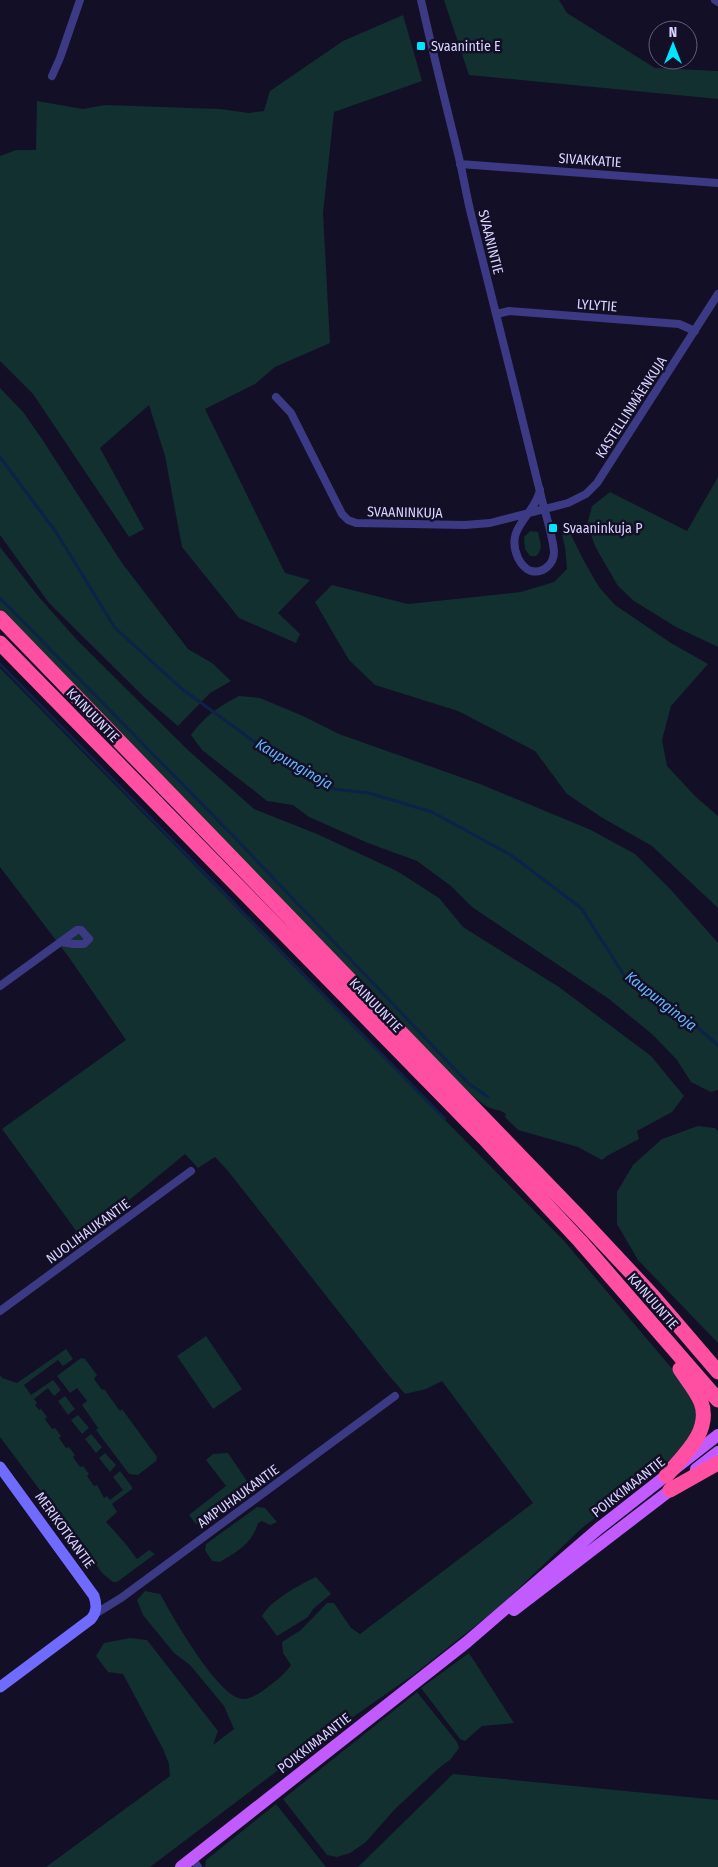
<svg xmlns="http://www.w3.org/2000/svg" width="718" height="1867" font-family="'Fira Sans Condensed',sans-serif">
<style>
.green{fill:#12302f}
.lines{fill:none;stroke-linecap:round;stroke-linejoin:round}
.stream{stroke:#0c2248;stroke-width:3}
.street{stroke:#3d3a85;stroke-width:8}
.secondary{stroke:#6f6bff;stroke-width:11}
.primary{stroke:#c25bff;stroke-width:12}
.highway{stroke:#ff4fa3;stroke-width:15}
.poi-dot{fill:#00e5ff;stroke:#130f26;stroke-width:2}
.labels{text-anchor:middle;stroke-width:5;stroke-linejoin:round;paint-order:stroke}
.poi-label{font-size:14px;fill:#d9d4ff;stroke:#130f26;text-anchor:start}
.street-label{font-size:14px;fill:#d9d4ff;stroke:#130f26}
.water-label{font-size:15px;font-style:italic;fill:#62b6ff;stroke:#130f26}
</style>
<rect width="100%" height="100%" fill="#130f26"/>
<path class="green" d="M444,0H559L567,13L655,68L718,71V99L469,75Z
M403,15L422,81L334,112L323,213L330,343L275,367L255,384L205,409L285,573L310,580L278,613L300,634L296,643L239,618L182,547L165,456L149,405L100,448L144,529L129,537L33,394L0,361V156L16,150H36L37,101L83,109L105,105L220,109L249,113L264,111L270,91L343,41Z
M0,388L23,412L42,439L122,563L188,649L212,663L231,681L210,693L178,726L145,698L49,603L0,535Z
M718,477V647L676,627L634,601L618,586L596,548L587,525L592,506L610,492L687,531Z
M530,531L538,532C540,542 544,549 536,556H530L525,549L524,537Z
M570,533L584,561L599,587L615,605L671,643L708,664L671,706L662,740L667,766L696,797L718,816V908L652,846L601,817L567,794L535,751L458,711L375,685L349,660L315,602L332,585L408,604L521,592L554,582L567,569L565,547L562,535Z
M0,547L38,596L77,640L189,751L254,809L317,834L397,871L439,898L463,927L559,987L651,1056L684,1096L672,1112L637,1131L639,1139L607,1156L602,1160L578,1147L518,1130L505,1117L506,1114C497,1108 497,1111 490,1108C481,1105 463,1086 455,1079L0,612Z
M0,668L565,1242L690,1390L697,1404V1424L681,1451L582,1528L498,1608L413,1675L306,1750L285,1768H281L150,1867H46L170,1776L169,1764L163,1749L123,1674L108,1672L96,1656L104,1643L130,1638L147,1640L218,1731L213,1745L234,1729L224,1706L190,1665L174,1653L143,1615L137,1600L145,1591L160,1594C172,1615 220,1702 245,1699C253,1698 263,1691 269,1686C278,1679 285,1674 291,1665L283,1653L282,1642L301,1630L327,1603H334L351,1628L360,1634L533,1503L442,1381L426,1389L405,1394L386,1372L228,1171L215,1157L198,1168L185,1154L82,1239L2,1129L126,1040L68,956L0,867Z
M239,696L260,698L303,716L339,734L480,784L591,830L635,854L672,891L718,943V1090L711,1092L691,1082L677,1060L653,1035L609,999L472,907L451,886L417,861L368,843L309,817L293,805L267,801L202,750L191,735C205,716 218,707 239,696Z
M698,1126L715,1128L718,1131V1343L638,1260L617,1224V1192L633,1165L662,1139Z
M206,1336L242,1389L213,1409L177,1356Z
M66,1349L73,1359L63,1366L58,1360L24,1385L31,1395L53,1380L61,1390L54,1396L48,1388L34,1399L37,1403L35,1405L39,1410L41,1409L47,1417L45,1419L52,1429L55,1428L61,1436L59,1438L66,1448L69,1447L75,1455L73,1457L80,1467L83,1466L89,1474L87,1476L94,1486L97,1485L104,1498L107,1496L110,1500L123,1490L113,1477L120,1471L132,1487V1489L112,1504L117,1512L106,1522L125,1543L137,1559L149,1550L155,1554L117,1582H113L103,1574L0,1437V1375L2,1378L17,1383Z
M81,1358L85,1359L97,1375L94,1379L102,1390L104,1389L120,1411L122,1409L157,1457L156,1461L138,1475L129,1474L96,1430L98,1428L82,1405L87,1401L77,1388L70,1393L57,1376Z
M65,1396L75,1409L68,1415L58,1401Z
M78,1415L89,1428L82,1434L71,1420Z
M91,1434L102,1447L96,1453L85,1439Z
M105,1453L116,1465L110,1472L99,1458Z
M228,1453L249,1484L196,1524L189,1515L226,1486L206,1460L213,1454Z
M257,1507L265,1508L277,1522L270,1525L262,1521L258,1523C252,1544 238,1551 220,1562L212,1561L205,1550L206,1544Z
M316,1577L331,1594L313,1609L308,1617L277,1636L262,1616C270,1601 300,1584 316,1577Z
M469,1653L514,1723L482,1726L465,1741L460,1739L421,1688Z
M417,1692L457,1742L459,1748L451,1759L439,1768L394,1810L366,1842L350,1853L337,1857L327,1855L283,1799Z
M453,1774L718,1800V1867H358Z
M276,1804L326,1867H205L206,1860Z"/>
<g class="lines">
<path class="stream" d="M0,457L56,532L115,628L182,689L252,740L334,789L369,793L432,812L511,855L581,908L624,975L698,1028L718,1045
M0,598L238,841L468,1083L488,1097
M0,664L445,1119"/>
<path class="street" d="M421,0C433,54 447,108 460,162C464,180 467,199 472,218C486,275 501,332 515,390C524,427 533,464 542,500C546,516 553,537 554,552C554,564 543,574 531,571C525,569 521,564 518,558C504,527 534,517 540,490
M715,0L718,2
M52,76L60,58L80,0
M460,164L718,183
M497,314L509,311L679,324L695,331
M276,397L291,413L342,514L348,520L356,523L465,525L490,523L568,503L586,494L597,483L718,294
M0,986L77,930H81L89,939L84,944H73L61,942
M0,1311L191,1171
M95,1614L121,1598L395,1396
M192,1858L198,1867"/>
<path class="secondary" d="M0,1467L94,1596C97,1605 97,1612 91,1619L0,1687"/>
<path class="primary" d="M696,1469L718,1452
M514,1610L677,1485
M181,1867L467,1642L598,1529L718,1435"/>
<path class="highway" d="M0,618L580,1218L653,1296L718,1372
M0,643L484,1138L580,1241L718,1400
M666,1476C683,1456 712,1431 701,1402C696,1390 687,1380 680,1369
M670,1490L718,1463"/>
</g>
<g class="poi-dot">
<rect x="416" y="41" width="10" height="10" rx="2.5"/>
<rect x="548" y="523" width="10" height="10" rx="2.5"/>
</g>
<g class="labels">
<g class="poi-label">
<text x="431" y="51">Svaanintie E</text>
<text x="563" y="533">Svaaninkuja P</text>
</g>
<g class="street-label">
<text transform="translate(590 160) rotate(4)" y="5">SIVAKKATIE</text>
<text transform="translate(491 242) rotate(76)" y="5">SVAANINTIE</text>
<text transform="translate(597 305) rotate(4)" y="5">LYLYTIE</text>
<text transform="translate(631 407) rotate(-57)" y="5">KASTELLINMÄENKUJA</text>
<text transform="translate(405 512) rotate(1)" y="5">SVAANINKUJA</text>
<text transform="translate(93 715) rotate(46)" y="5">KAINUUNTIE</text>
<text transform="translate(376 1005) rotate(46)" y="5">KAINUUNTIE</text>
<text transform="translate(88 1231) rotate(-36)" y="5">NUOLIHAUKANTIE</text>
<text transform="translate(653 1301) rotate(49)" y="5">KAINUUNTIE</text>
<text transform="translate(628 1487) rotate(-38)" y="5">POIKKIMAANTIE</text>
<text transform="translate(238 1496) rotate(-36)" y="5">AMPUHAUKANTIE</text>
<text transform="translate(65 1530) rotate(54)" y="5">MERIKOTKANTIE</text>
<text transform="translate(314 1743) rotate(-38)" y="5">POIKKIMAANTIE</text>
</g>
<g class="water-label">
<text transform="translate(294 764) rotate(30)" y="5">Kaupunginoja</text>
<text transform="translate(661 1001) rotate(38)" y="5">Kaupunginoja</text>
</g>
</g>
<g transform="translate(673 45)"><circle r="24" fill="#130f26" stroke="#625e7d"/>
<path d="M0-4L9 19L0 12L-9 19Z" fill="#00e5ff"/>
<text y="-8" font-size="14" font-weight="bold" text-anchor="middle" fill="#d9d4ff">N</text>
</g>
</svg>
